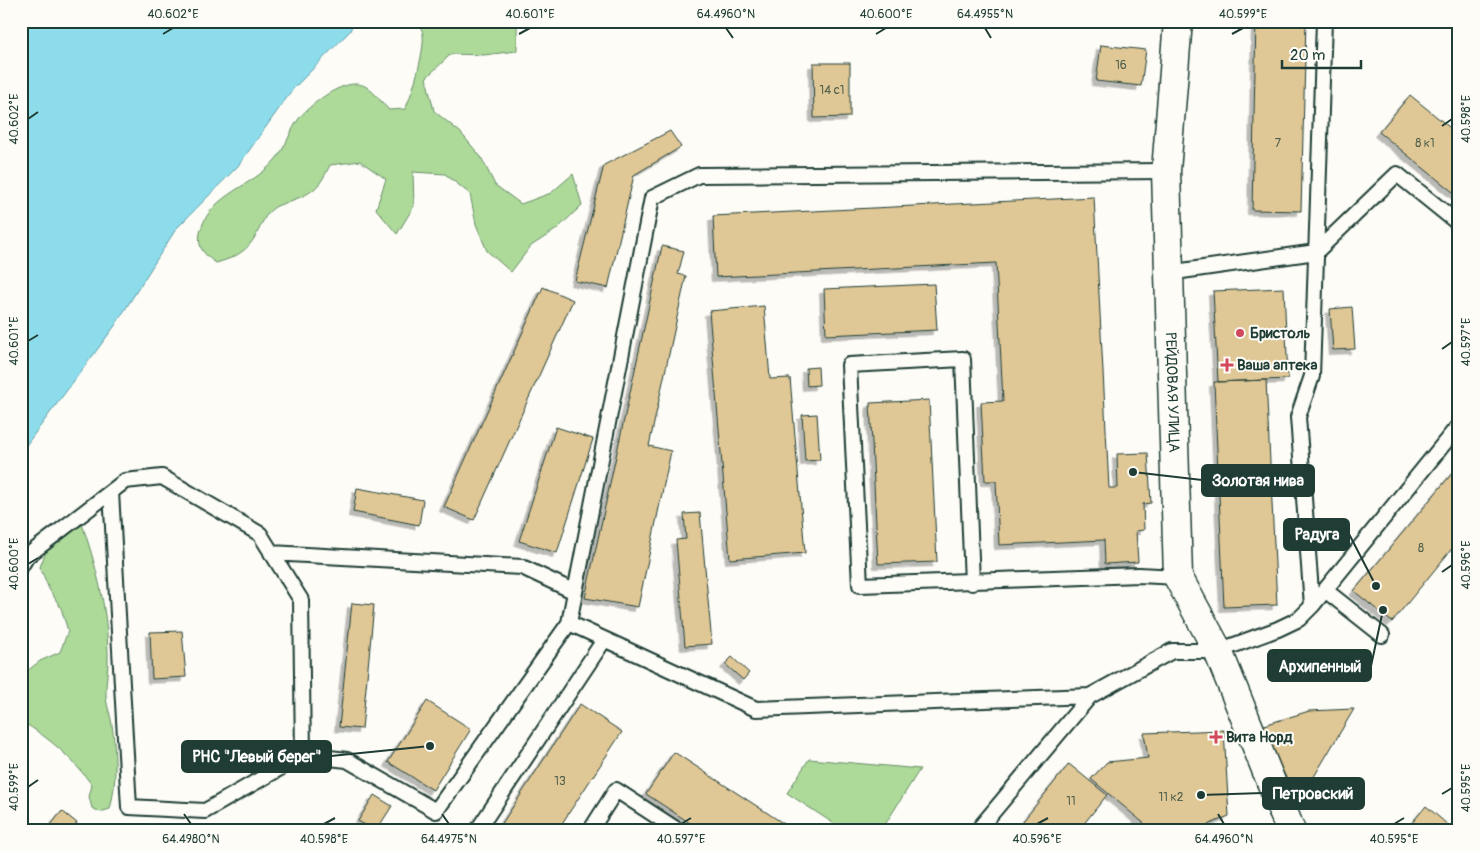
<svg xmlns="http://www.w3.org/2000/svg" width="1480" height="852" font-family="Pangolin,sans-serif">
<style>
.green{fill:#adda99;stroke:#668c66}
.water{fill:#8ddceb;stroke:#619ca2}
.building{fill:#e0c796;stroke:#1f3d34;filter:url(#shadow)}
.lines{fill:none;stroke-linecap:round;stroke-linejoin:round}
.service-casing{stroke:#1f3d34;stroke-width:18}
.minor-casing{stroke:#1f3d34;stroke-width:31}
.service{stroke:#fdfcf7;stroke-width:14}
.minor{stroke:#fdfcf7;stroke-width:28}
.ticks{fill:none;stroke:#1f3d34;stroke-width:2}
.poi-dot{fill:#d1495b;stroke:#fdfcf7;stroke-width:2}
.labels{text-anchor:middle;stroke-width:4;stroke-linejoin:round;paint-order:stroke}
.number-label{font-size:12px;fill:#4f604c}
.poi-label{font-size:15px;font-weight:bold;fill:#1f3d34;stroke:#fdfcf7;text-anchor:start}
.street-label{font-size:15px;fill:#1f3d34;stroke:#fdfcf7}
.leader{fill:none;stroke:#1f3d34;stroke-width:2}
.callout-dot{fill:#1f3d34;stroke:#fdfcf7;stroke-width:2}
.callout{fill:#1f3d34;stroke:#1f3d34;stroke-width:2}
.callout-label{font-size:16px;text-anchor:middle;font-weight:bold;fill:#fff}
.neatline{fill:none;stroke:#1f3d34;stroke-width:2}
.ticks-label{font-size:12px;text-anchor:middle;fill:#1f3d34}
</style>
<defs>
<filter id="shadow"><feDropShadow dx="-4.5" dy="4.5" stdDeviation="0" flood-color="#0004"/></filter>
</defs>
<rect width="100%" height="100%" fill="#fdfcf7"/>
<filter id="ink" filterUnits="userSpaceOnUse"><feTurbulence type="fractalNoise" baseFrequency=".02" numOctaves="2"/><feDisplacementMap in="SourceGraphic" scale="10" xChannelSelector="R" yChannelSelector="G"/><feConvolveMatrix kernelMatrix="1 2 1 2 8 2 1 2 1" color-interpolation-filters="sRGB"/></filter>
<g filter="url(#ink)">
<path class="green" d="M416,21H517V51L484,55L451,54L426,78L434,111L460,132L481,157L495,185L521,204L551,193L573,174L582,205L557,229L531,246L511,272L487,251L476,224L470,194L445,174L413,172L414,206L397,234L376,209L386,179L360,161L330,165C320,186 315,192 293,200C287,203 280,204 275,207C264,214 262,225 256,235C247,252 234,258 216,263C203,254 196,246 201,229C212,193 253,187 275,160C286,148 290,130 300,117C312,103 350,73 368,88C376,94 382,103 389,110L405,109C412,96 425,50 423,35C423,30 419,26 416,21Z
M81,521C96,564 107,607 108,652C109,668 105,683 106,698C107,707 111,716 112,725C116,751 117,783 110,809L100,812L92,808L89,797L92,785C73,759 50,738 21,721V676L40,661L60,652L68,631L61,608L49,589L40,567L48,546Z
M809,759L920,769L881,831H845L787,793Z"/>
<path class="water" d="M21,21H354L350,31L293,89L238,166L176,229L114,327L21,452Z"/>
<path class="building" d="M1256,21H1306L1301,211L1252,210Z
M1101,45L1146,50L1141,86L1096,81Z
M813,63H850V117L814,118Z
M1410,95L1459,135V197L1379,132Z
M670,131L681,147L634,175L608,288L575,281L604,165Z
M1094,197L1109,488H1118L1117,454L1148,453L1151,503L1143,504L1144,530L1136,531L1138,562L1105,564L1104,540L999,545L996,481H985L981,402L1003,401L996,263L716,277L713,216Z
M662,246L684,251L678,274L686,276L649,446L671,451L638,607L585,598Z
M934,284L937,330L826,335L824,289Z
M543,287L573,300L474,520L444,507Z
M1284,288L1288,379L1218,382L1213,291Z
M764,306L770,379L790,378L805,553L730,559L709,311Z
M1352,307L1355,349L1333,350L1330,309Z
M818,367L819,385L807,386L806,368Z
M1266,380L1277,605L1224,607L1214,382Z
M929,400L937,562L878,564L870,403Z
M817,414L820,460L805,461L802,415Z
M556,427L593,439L557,553L519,541Z
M1459,465V540L1392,622L1354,591Z
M357,488L423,500L419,525L353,512Z
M700,513L712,644L685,646L676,540L686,539L684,514Z
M352,603L374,605L362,729L339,727Z
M182,631L186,677L152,679L150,632Z
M732,657L749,673L743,680L725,664Z
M427,701L471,729L433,790L388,762Z
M580,704L622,732L557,831H497Z
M1354,709L1312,780L1291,788L1261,726L1309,711Z
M1224,730L1229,816L1193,831H1153L1091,779L1107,762L1148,758L1144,733Z
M674,752L795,831H702L646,794Z
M1069,764L1107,795L1078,831H1015Z
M374,795L392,806L376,831L358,821Z
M1426,806L1455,831H1405Z
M62,811L77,823L71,831H46Z"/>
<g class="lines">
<defs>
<path id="service" d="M1168,273L1316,252L1397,174L1459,224
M111,492L129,807L205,811L303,755
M271,553L522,567L575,592
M21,566L27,556L125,481L162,477L260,534L301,600L303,755L347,760L436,811L569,623L652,198L699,175L1166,171
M972,583L963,359L849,365L860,585L1139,575L1178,577
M1325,590L1382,635
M1312,606L1459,425
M569,623L756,709L1090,696
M477,831L604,640
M590,831L616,790L679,831
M977,831L1090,696L1172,651H1218L1278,629L1299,619L1312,606L1298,417L1312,376L1324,21"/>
<g id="minor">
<path id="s1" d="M1178,21L1166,171L1178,577L1218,651L1291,831"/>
</g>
</defs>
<use href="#service" class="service-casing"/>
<use href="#minor" class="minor-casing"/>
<use href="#service" class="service"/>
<use href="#minor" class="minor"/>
</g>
</g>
<path class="ticks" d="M726,28L733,38M985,28L991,38M163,34L173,28M519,34L530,28M876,34L886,28M1232,34L1243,28M28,119L38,112M1442,126L1452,119M28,341L38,335M1442,349L1452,342M28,564L38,558M1442,572L1452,565M28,787L38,780M1442,794L1452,788M184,814L191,824M442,814L449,824M1218,814L1224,824M324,824L335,818M681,824L691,818M1037,824L1048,818M1394,824L1404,818"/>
<g class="poi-dot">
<circle cx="1240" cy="333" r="5"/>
<path d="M1224.5 357.5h5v5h5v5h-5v5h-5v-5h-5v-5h5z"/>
<path d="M1213.5 729.5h5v5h5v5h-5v5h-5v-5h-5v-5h5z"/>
</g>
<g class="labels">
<g class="number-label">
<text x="1121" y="69">16</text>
<text x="832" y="94">14 с1</text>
<text x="1278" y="147">7</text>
<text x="1425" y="147">8 к1</text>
<text x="1421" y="552">8</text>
<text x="560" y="785">13</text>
<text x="1171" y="801">11 к2</text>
<text x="1071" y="805">11</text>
</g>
<g class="poi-label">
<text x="1250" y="338">Бристоль</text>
<text x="1237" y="370">Ваша аптека</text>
<text x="1226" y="742">Вита Норд</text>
</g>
<g class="street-label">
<text dy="5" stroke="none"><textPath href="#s1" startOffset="372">РЕЙДОВАЯ УЛИЦА</textPath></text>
</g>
</g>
<path class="leader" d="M1133 472L1202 480M1376 586L1349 534M1383 610L1371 666M430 746L331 756M1201 795L1263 793"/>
<g class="callout-dot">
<circle cx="1133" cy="472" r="5"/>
<circle cx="1376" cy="586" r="5"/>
<circle cx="1383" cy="610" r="5"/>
<circle cx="430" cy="746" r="5"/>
<circle cx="1201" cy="795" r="5"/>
</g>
<g class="callout">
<rect x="1202" y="465" width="112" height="31" rx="5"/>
<rect x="1284" y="519" width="65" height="31" rx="5"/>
<rect x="1268" y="650" width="103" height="31" rx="5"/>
<rect x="182" y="741" width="149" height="31" rx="5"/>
<rect x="1263" y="778" width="101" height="31" rx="5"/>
</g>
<g class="callout-label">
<text x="1258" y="486">Золотая нива</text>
<text x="1317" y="540">Радуга</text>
<text x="1320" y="672">Архипенный</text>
<text x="257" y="762">РНС "Левый берег"</text>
<text x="1313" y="799">Петровский</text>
</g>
<rect width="1480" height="852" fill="none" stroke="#fdfcf7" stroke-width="55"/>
<path d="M1282 60v8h79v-8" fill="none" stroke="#1f3d34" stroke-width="2.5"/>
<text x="1290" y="60" font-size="15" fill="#1f3d34" stroke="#fdfcf7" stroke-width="4" paint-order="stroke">20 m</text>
<rect x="28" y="28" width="1424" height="796" class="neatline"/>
<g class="ticks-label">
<text x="173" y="18">40.602°E</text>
<text x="530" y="18">40.601°E</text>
<text x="726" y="18">64.4960°N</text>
<text x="886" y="18">40.600°E</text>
<text x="985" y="18">64.4955°N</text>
<text x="1243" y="18">40.599°E</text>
<text transform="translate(14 119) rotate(-90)" y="4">40.602°E</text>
<text transform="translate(1466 119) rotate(-90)" y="4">40.598°E</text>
<text transform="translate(14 341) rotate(-90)" y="4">40.601°E</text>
<text transform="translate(1466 342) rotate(-90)" y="4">40.597°E</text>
<text transform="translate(14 564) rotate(-90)" y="4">40.600°E</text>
<text transform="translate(1466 565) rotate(-90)" y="4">40.596°E</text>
<text transform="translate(14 787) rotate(-90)" y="4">40.599°E</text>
<text transform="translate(1466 788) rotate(-90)" y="4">40.595°E</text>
<text x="191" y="843">64.4980°N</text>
<text x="324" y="843">40.598°E</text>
<text x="449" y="843">64.4975°N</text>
<text x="681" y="843">40.597°E</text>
<text x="1037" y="843">40.596°E</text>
<text x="1224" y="843">64.4960°N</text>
<text x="1394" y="843">40.595°E</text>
</g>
</svg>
